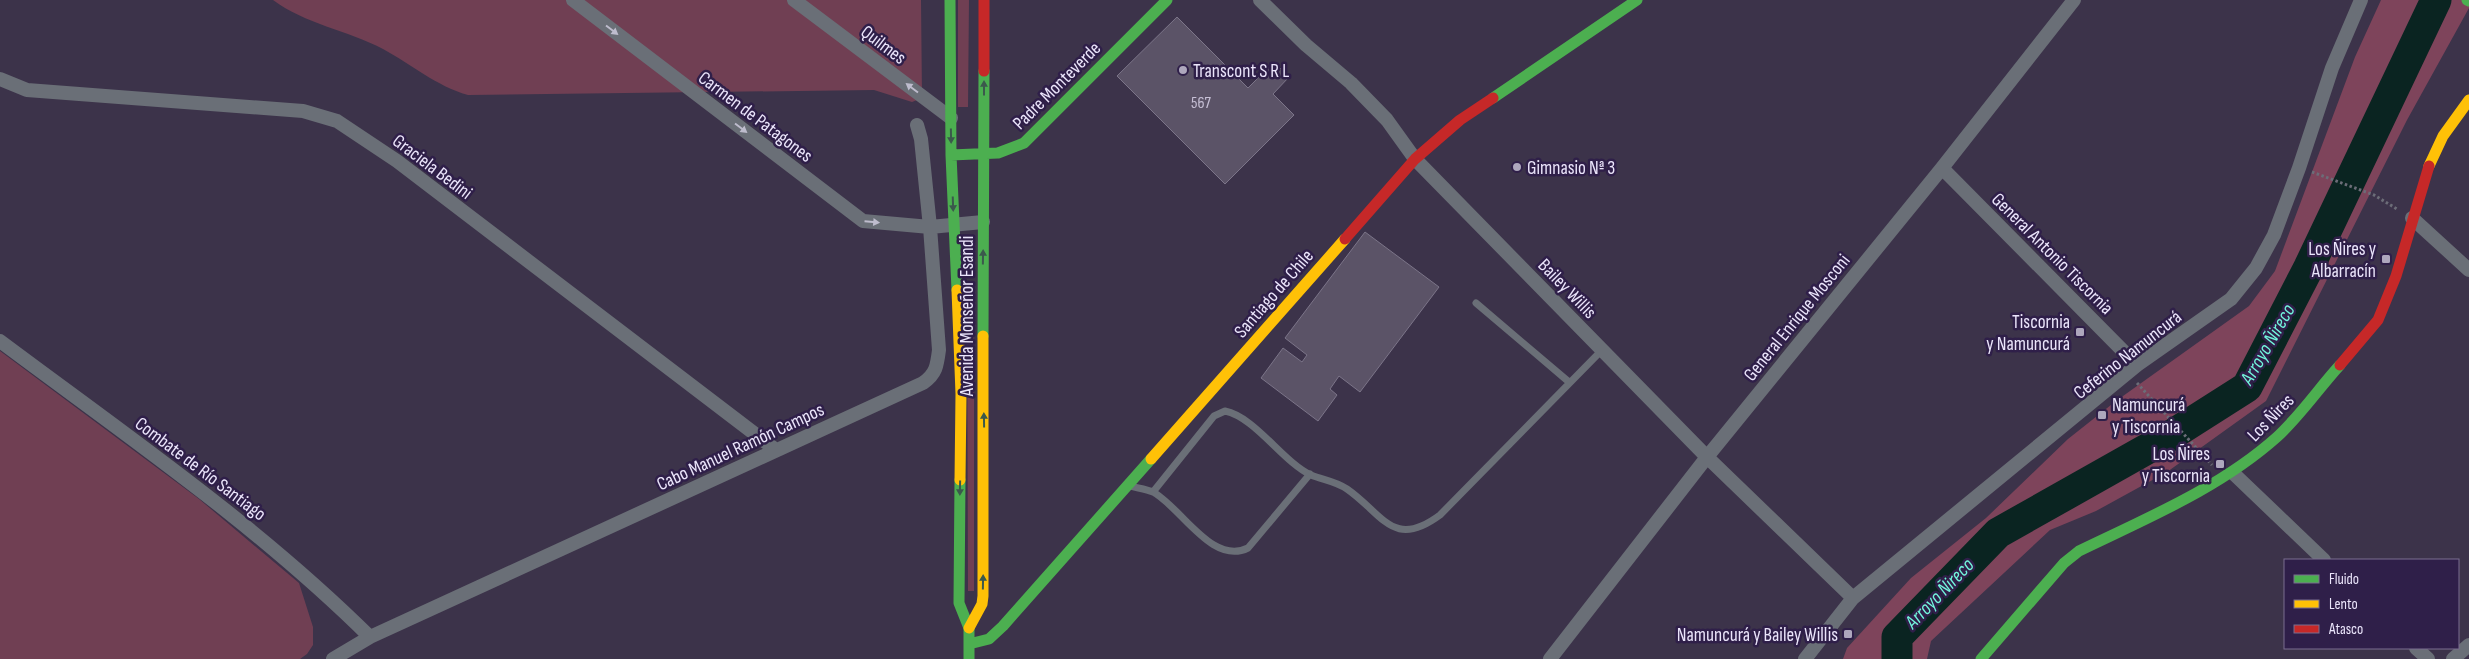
<svg xmlns="http://www.w3.org/2000/svg" width="2469" height="659" font-family="'Sofia Sans Condensed',sans-serif">
<style>
.green{fill:#703f53}
.forest{fill:#7e445b}
.lines{fill:none;stroke-linecap:round;stroke-linejoin:round}
.river{stroke:#0a2421;stroke-width:31}
.building{fill:#5b5367;stroke:#7c7589}
.path{stroke:#6c6d78;stroke-width:3;stroke-dasharray:2.5 2.5;stroke-linecap:butt}
.lane{stroke:#6a6f77;stroke-width:7}
.street{stroke:#6a6f77;stroke-width:14}
.fast{stroke:#4caf50;stroke-width:11}
.slow{stroke:#ffc107;stroke-width:11}
.jam{stroke:#c62828;stroke-width:11}
.oneway{fill:#bebccd}
.oneway2{fill:#3b594c}
.poi-dot{fill:#aea7bd;stroke:#2f1f49;stroke-width:2}
.labels{text-anchor:middle;stroke-width:5;stroke-linejoin:round;paint-order:stroke}
.number-label{font-size:16px;fill:#c7c0d6}
.street-label{font-size:19px;fill:#ebe5fb;stroke:#2f1f49}
.poi-label{font-size:19px;fill:#ebe5fb;stroke:#2f1f49;text-anchor:end}
.water-label{font-size:20px;font-style:italic;fill:#72f5dc;stroke:#2f1f49}
</style>
<rect width="100%" height="100%" fill="#3c334a"/>
<path class="green" d="M273,0H921L922,98L912,102L874,90L468,95C436,86 411,64 383,49C347,30 305,24 273,0Z
M958,0H969L968,107H958Z
M967,285H974V591H968Z
M0,351L199,499L299,583L313,627V645L307,654L300,659H0Z"/>
<path class="forest" d="M2381,0H2469V8L2407,120L2266,401L2167,472L2096,511L2050,530L1931,641L1927,659H1843L1847,648L1911,578L1986,518L2068,439L2116,401L2249,306L2275,271L2355,57Z"/>
<g class="lines">
<path class="river" d="M1897,659V637L1998,533L2170,436L2247,387L2309,267L2436,0"/>
</g>
<path class="building" d="M1177,17L1248,88L1274,62L1289,77L1273,94L1294,115L1225,184L1117,76Z
M1365,232L1439,287L1360,392L1339,376L1330,389L1337,395L1318,421L1261,378L1283,348L1302,362L1307,355L1285,338Z"/>
<g class="lines">
<path class="path" d="M2312,172L2374,195L2397,209
M2137,383L2212,465"/>
<path class="lane" d="M1476,303L1569,382
M1130,486C1137,488 1146,489 1153,492C1181,507 1212,566 1248,548L1310,474
M1153,492L1214,416L1225,411C1255,417 1283,462 1311,475C1323,480 1335,481 1347,489C1383,514 1393,550 1440,515L1602,350"/>
<path class="street" d="M573,0L863,221L930,227L983,222
M794,0L951,118
M1260,0L1306,45L1351,83L1387,120L1415,159L1707,457L1853,598
M0,79L27,90L303,111L337,121L397,161L776,450
M1942,168L2137,365
M2412,218L2469,270
M0,341C127,436 257,525 370,637
M2233,473L2324,560
M2416,648L2428,659
M333,659L370,637L923,383C936,374 937,366 939,350L930,227L921,139L917,125
M1550,659L1707,457L1942,168L2074,0
M1805,659L1853,598L2137,365L2231,299L2256,268L2274,235L2299,168L2332,68L2361,0
M2453,659L2469,645"/>
<path class="fast" d="M950,0L951,155L957,290
M2467,0L2469,1
M1493,98L1637,0
M951,155L998,153L1024,143L1167,0
M983,336L984,71
M960,480L959,603L969,628V659
M969,644L989,639L1003,626L1151,459
M1981,659L2064,563L2079,551C2147,518 2220,488 2277,437C2300,416 2319,388 2340,365"/>
<path class="slow" d="M2429,166L2443,136L2469,100
M957,290L961,394L960,480
M1151,459L1345,239
M969,628L982,604L983,596V336"/>
<path class="jam" d="M984,71V0
M1345,239L1415,159L1460,120L1493,98
M2340,365L2378,320L2396,276L2429,166"/>
</g>
<defs><path id="oneway-solid" d="M-6-.8H1V-3.2L6.5 0L1 3.2V.8H-6Z" transform="scale(1.25)"/></defs>
<g class="oneway">
<use href="#oneway-solid" transform="translate(612 30) rotate(37)"/>
<use href="#oneway-solid" transform="translate(912 88) rotate(-143)"/>
<use href="#oneway-solid" transform="translate(741 128) rotate(37)"/>
<use href="#oneway-solid" transform="translate(872 222) rotate(5)"/>
</g>
<g class="oneway2">
<use href="#oneway-solid" transform="translate(984 88) rotate(-90)"/>
<use href="#oneway-solid" transform="translate(951 136) rotate(89)"/>
<use href="#oneway-solid" transform="translate(953 204) rotate(88)"/>
<use href="#oneway-solid" transform="translate(983 257) rotate(-89)"/>
<use href="#oneway-solid" transform="translate(984 420) rotate(-91)"/>
<use href="#oneway-solid" transform="translate(960 488) rotate(91)"/>
<use href="#oneway-solid" transform="translate(983 582) rotate(-89)"/>
</g>
<g class="poi-dot">
<circle cx="1183" cy="70" r="5"/>
<circle cx="1517" cy="167" r="5"/>
<rect x="2381" y="254" width="10" height="10" rx="2.5"/>
<rect x="2075" y="327" width="10" height="10" rx="2.5"/>
<rect x="2097" y="410" width="10" height="10" rx="2.5"/>
<rect x="2215" y="459" width="10" height="10" rx="2.5"/>
<rect x="1843" y="629" width="10" height="10" rx="2.5"/>
</g>
<g class="labels">
<g class="number-label">
<text x="1201" y="108">567</text>
</g>
<g class="street-label">
<text transform="translate(884 44) rotate(37)" y="7">Quilmes</text>
<text transform="translate(1056 85) rotate(-45)" y="7">Padre Monteverde</text>
<text transform="translate(756 116) rotate(37)" y="7">Carmen de Patagones</text>
<text transform="translate(433 166) rotate(37)" y="7">Graciela Bedini</text>
<text transform="translate(2053 253) rotate(45)" y="7">General Antonio Tiscornia</text>
<text transform="translate(1568 288) rotate(46)" y="7">Bailey Willis</text>
<text transform="translate(1273 293) rotate(-49)" y="7">Santiago de Chile</text>
<text transform="translate(966 316) rotate(-90)" y="7">Avenida Monseñor Esandi</text>
<text transform="translate(1796 317) rotate(-51)" y="7">General Enrique Mosconi</text>
<text transform="translate(2127 354) rotate(-38)" y="7">Ceferino Namuncurá</text>
<text transform="translate(2270 417) rotate(-46)" y="7">Los Ñires</text>
<text transform="translate(740 446) rotate(-25)" y="7">Cabo Manuel Ramón Campos</text>
<text transform="translate(201 468) rotate(37)" y="7">Combate de Río Santiago</text>
</g>
<g class="poi-label">
<text x="1193" y="77" text-anchor="start">Transcont S R L</text>
<text x="1527" y="174" text-anchor="start">Gimnasio Nª 3</text>
<text x="2376" y="255">Los Ñires y<tspan x="2376" dy="22">Albarracín</tspan></text>
<text x="2070" y="328">Tiscornia<tspan x="2070" dy="22">y Namuncurá</tspan></text>
<text x="2112" y="411" text-anchor="start">Namuncurá<tspan x="2112" dy="22">y Tiscornia</tspan></text>
<text x="2210" y="460">Los Ñires<tspan x="2210" dy="22">y Tiscornia</tspan></text>
<text x="1838" y="641">Namuncurá y Bailey Willis</text>
</g>
<g class="water-label">
<text transform="translate(2267 344) rotate(-60)" y="7">Arroyo Ñireco</text>
<text transform="translate(1939 593) rotate(-46)" y="7">Arroyo Ñireco</text>
</g>
</g>
<rect x="2284" y="559" width="175" height="90" fill="#2f1f49" stroke="#7a6e90"/>
<rect x="2294" y="575" width="25" height="8" fill="#4caf50" stroke="#7a6e90"/>
<text x="2329" y="584" font-size="15" fill="#ebe5fb">Fluido</text>
<rect x="2294" y="600" width="25" height="8" fill="#ffc107" stroke="#7a6e90"/>
<text x="2329" y="609" font-size="15" fill="#ebe5fb">Lento</text>
<rect x="2294" y="625" width="25" height="8" fill="#c62828" stroke="#7a6e90"/>
<text x="2329" y="634" font-size="15" fill="#ebe5fb">Atasco</text>
</svg>
